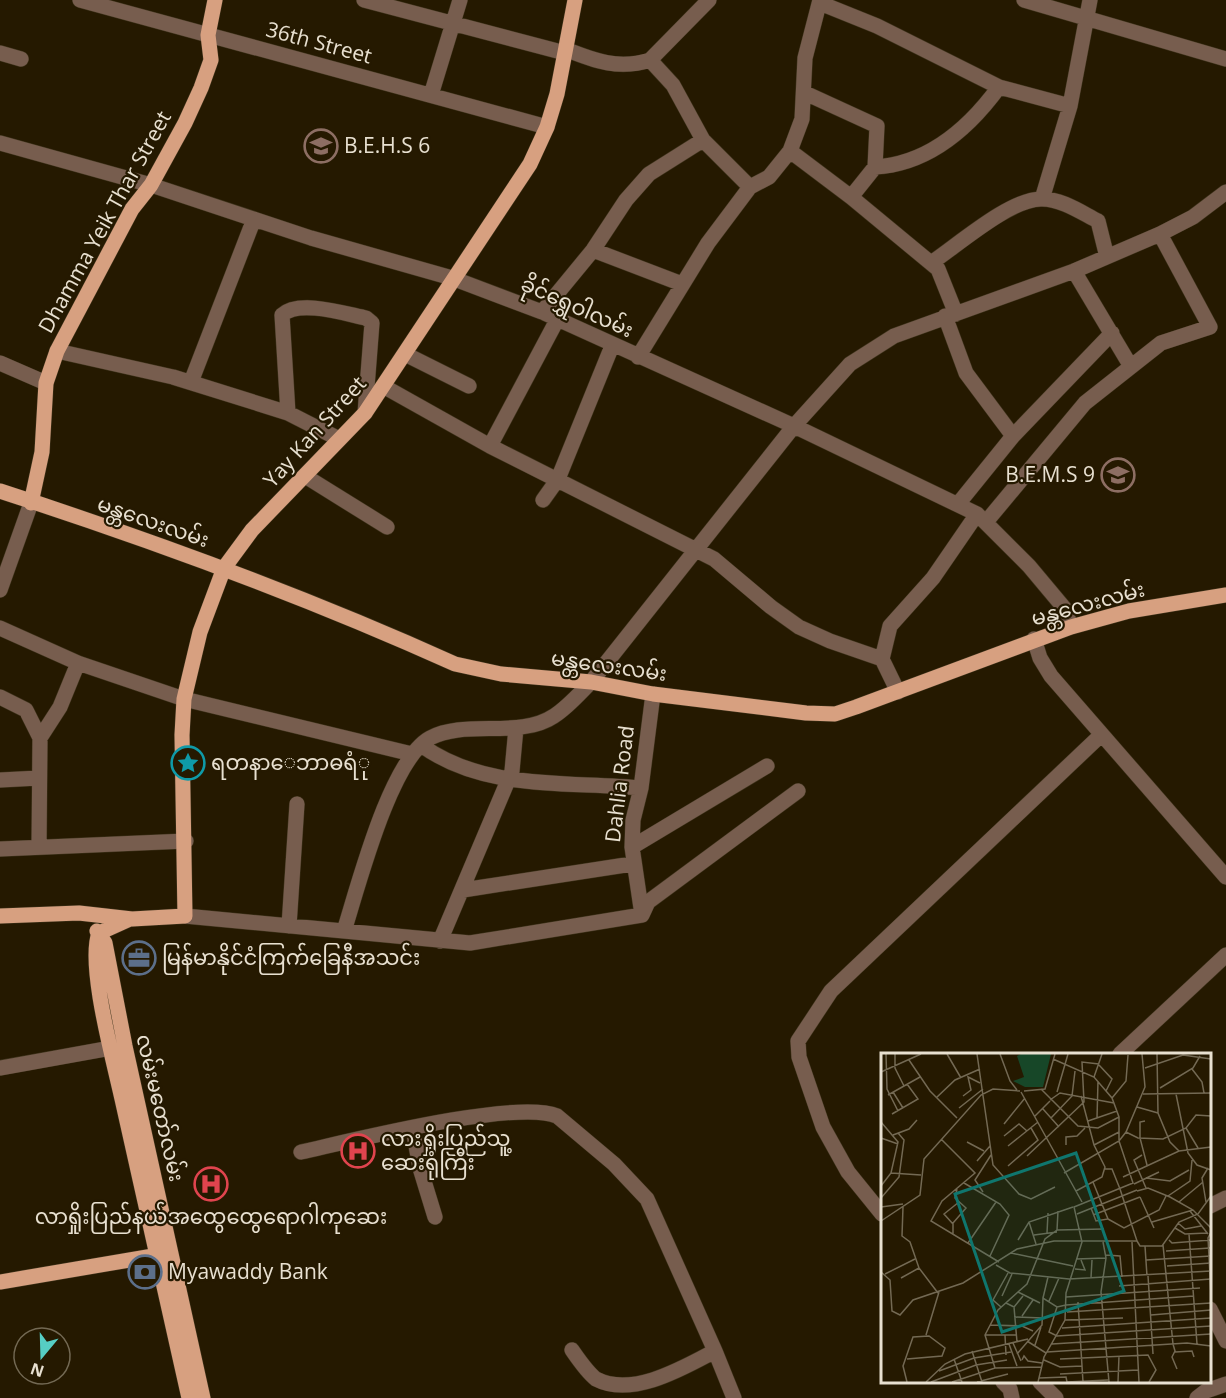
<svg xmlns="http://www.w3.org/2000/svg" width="1226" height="1398" font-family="'Open Sans','Noto Sans Myanmar',sans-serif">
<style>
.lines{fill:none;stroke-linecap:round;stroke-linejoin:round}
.minor-casing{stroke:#40351d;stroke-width:16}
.major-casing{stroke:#40351d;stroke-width:16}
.minor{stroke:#775d4e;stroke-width:15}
.major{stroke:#d7a080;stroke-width:15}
.labels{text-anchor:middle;stroke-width:4.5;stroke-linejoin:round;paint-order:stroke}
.street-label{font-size:21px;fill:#e8e0d0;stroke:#251900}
.poi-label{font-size:21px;fill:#e8e0d0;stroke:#251900;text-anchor:start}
.inset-road{fill:none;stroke:#736953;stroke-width:1.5}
.view{fill:#0f766e;fill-opacity:0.15;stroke:#0f766e;stroke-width:3}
.inset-edge{fill:none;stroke:#e8e0d0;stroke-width:3}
</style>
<rect width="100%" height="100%" fill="#251900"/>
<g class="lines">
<defs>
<path id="minor" d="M80,0L547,127
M364,0L565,53
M1024,0L1226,59
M820,3L877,26L999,87L1070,106
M565,49C595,61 619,70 650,60L673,85L703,140L750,187L769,177L790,151L802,119L805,58L820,0
M0,53L21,59
M650,60L709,0
M805,93L877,126L875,167
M431,95L460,0
M0,143L151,185L311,238L452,278L542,312L794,426L977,514L1029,566L1065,609L1071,627
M790,151L851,197L938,269L956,314
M851,197L875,167C929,164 969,128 999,87
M1042,199L1070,106L1090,0
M593,250L682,284
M931,263C958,245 1011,198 1042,199C1062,199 1082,213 1098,221L1107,257
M1074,271L1130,365
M542,312L593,250L626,200L649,174L703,140
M945,316L966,373L1013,436
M57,351L173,377L288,413L339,439
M405,354L469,386
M638,357L708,243L750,187
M0,363L46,383
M191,382L254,219
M383,386L490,446L714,559L771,607L799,627L830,641L882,659L898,692
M288,413L282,315C299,299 346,314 366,318L372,323L365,413
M490,446L557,320
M305,476L387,527
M543,500L558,479L612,346
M958,504L1013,436L1112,333
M986,522L1085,403L1161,343L1210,327L1160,234
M0,590L31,503
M0,628L78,663L184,699L412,754
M1034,639L1040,658L1051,676L1226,877
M882,659L890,626L933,578L977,514
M0,697L26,710L40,738L39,847
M40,738L60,707L78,663
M421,745C484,791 566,781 641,788
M0,780L39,778
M632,847L767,766
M0,849L186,841
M463,890L632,864
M642,915L632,847L633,820L641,788L653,694
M185,916L470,943L642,915L648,902L798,791
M289,926L297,804
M344,931C358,887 390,760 430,738C465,719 520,739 554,716C568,707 580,693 591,682L794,426L850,364L894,336L1074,271L1160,234L1193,217L1226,192
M440,941L512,771L516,728
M1120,1054L1226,955
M0,1068L122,1046
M413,1129L420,1168L435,1217
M301,1152C351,1141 516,1099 557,1116L614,1164L647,1199L715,1351L734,1398
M1210,1206L1226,1198
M882,1214L848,1172L823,1127L799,1057L798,1041L831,991L1101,735
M1210,1309L1226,1341
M572,1350C579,1360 587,1372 596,1379C632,1398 683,1368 715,1351
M1003,1382L1010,1389L1012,1398
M1040,1382L1056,1398
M1197,1398L1206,1391L1226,1384"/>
<path id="major" d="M0,491C154,541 307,597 455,664L501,674L591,682L653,694L806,713L835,714L856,707L1071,627L1129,611L1226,595
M31,503L42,452L46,383L57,351L132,209L151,185L185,123L201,88L211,60L208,35L215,0
M0,916L79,913L132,919L185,916L182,735L184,699L200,632L224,568L252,530L365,413L530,164L547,127L557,94L575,0
M130,919L99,933C87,965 114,1062 122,1099C144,1199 167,1298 189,1398
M97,931L105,943L125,1046L203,1398
M0,1282L165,1254"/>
</defs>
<use href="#minor" class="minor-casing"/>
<use href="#major" class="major-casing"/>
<use href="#minor" class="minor"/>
<use href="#major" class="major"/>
</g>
<defs>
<symbol id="school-ring" viewBox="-11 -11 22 22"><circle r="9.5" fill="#251900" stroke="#8d6e63" stroke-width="1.5"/><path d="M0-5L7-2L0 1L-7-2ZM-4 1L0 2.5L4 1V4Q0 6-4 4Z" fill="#8d6e63"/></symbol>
<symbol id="sight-ring" viewBox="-11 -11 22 22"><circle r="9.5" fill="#251900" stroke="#0f9aa8" stroke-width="1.5"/><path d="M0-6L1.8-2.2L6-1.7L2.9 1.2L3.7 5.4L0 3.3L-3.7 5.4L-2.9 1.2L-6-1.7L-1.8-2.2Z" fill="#0f9aa8"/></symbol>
<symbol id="office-ring" viewBox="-11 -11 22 22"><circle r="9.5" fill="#251900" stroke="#5c6f8a" stroke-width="1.5"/><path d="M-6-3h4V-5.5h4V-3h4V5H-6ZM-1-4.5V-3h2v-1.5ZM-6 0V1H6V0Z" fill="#5c6f8a"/></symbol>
<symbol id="hospital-ring" viewBox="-11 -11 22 22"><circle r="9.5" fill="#251900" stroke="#e0444e" stroke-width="1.5"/><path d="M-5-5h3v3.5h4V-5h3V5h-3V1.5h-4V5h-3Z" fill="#e0444e"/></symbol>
<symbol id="bank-ring" viewBox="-11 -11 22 22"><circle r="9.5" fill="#251900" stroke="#5c6f8a" stroke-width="1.5"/><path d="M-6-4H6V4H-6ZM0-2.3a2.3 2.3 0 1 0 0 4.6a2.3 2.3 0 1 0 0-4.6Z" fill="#5c6f8a"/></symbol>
</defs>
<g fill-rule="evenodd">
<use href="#school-ring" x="302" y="127" width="38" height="38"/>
<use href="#school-ring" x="1099" y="456" width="38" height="38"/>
<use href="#sight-ring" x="169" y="744" width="38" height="38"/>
<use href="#office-ring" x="120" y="939" width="38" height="38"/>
<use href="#hospital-ring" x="339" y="1132" width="38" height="38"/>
<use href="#hospital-ring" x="192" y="1165" width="38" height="38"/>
<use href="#bank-ring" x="126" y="1253" width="38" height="38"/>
</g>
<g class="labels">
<g class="street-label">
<text transform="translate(319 43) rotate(15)" y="7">36th Street</text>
<text transform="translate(105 222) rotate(-61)" y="7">Dhamma Yeik Thar Street</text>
<text transform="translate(577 307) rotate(24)" y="7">ခိုင်ရွှေဝါလမ်း</text>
<text transform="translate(315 432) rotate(-48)" y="7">Yay Kan Street</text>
<text transform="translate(153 522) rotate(19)" y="7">မန္တလေးလမ်း</text>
<text transform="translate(1088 604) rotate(-15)" y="7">မန္တလေးလမ်း</text>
<text transform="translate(609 666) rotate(8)" y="7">မန္တလေးလမ်း</text>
<text transform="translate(620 784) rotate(-83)" y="7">Dahlia Road</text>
<text transform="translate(160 1108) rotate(77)" y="7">လမ်းမတော်လမ်း</text>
</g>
<g class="poi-label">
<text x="344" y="153">B.E.H.S 6</text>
<text x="1095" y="482" text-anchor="end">B.E.M.S 9</text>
<text x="211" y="770">ရတနာေဘာဓရံု</text>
<text x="162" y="965">မြန်မာနိုင်ငံကြက်ခြေနီအသင်း</text>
<text x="381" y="1146">လားရှိုးပြည်သူ့<tspan x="381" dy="24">ဆေးရုံကြီး</tspan></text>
<text x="211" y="1224" text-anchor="middle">လာရှိုးပြည်နယ်အထွေထွေရောဂါကုဆေး</text>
<text x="168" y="1279">Myawaddy Bank</text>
</g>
</g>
<g transform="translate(881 1053)">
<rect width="330" height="330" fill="#251900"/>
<path d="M140,1H170L162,34H144L132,28L143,24L136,3Z" fill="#174728"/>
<path class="inset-road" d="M5,1L6,36L17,58M14,1V15L23,33M66,1L80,25M96,1L112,112L138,141L150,146L174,134M119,1L129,28L136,37M276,1L277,60L289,89L298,98M172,6L213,24L231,45L238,64V87M28,7L49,38L76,65M218,12L231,26L225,38M264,15L302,2L330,6M311,16L321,29L323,40M0,19L40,1M213,24L221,1M279,35L312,15L319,3M160,36L197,73L217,75L238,64M143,38L164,36L174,1M12,39L22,55M140,39L201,149M176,39L187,1M262,41L330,40M295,41L307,100L316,112L330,117M7,42L39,24M82,43L90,37L87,24L99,30M55,45L74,27L99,16M231,45L245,28L247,2M169,47L179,40L233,50M256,54L277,60M78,55L102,36M162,56L178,74M11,61L37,46L26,31M154,63L169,48M170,65L191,43L194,18M216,65L217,28M207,68L236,58M264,68L259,69V85L266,112M0,69L17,89L10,120L0,133M123,71L144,45M305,75L317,95M245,79L257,85L282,86L305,75L315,62L330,63M12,82L28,76L36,67M123,83L138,71L146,78M0,85L17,91M60,86L94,120L61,148L50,168L118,209M86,89L103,98M185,92V84L196,83L204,75M213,92L238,79M127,93L157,69M261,102L253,107L265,135M146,103L203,49L201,9L218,11M96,108L109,93M127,113L157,87L150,75M224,116H231L239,136M10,120L40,122M183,120L238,88L245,79L264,34L261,1M242,124L298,98L330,94M265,125L289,128L308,117M83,130L119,151L128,162L109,203M253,131L278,119M195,138L221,124L224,114L213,92L200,43M256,138L267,135L289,144L312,157L330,175M102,139L94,127L110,102M287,143L309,128L311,107M259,144L273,175M0,145L18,124L23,87L17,80M298,149L322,129M325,149L321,125L327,115M0,154L22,151M22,154L21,183L29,189L38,215L57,240M210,155L215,168L227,166L212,129M309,158L327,181M196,161L256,137M212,162L259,144M227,166L243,175L278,157L285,143M0,168L39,142L43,106L100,42L112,36L139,38M148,169L155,191M271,169L312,157M297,170L304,176L320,173M72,171L63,161L78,149M294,175L304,181L326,180M176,177L223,176M330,179L327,185L330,242M166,180L167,160M308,181L316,291M72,182V170L85,155L74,145L76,136M153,182L176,179M137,187L148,169L192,154M288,187L291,190L330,187M256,188L259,193H281L298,169L317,161L330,143M222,189L225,205L220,239L228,329M251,189L258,329M87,190L115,149M282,192L292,291M264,193L266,223M285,198L329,195M130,200L192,213M225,202L239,203L241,224M195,206L225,205M265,207L330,203M115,212L129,220L188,226L330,218M286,213L330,210M194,216L204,217L200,207M0,219L9,227L11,258L19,262L32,247L82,230L136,196L173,188H256L239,136M4,221L34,206M267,223L272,301M20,225L38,215M210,225L211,207M238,233L330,226M137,239L159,250M121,243L131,221M185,244L319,235M162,245L167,224M168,248L178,225M197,249L202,329M125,250L133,254L142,243M185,252L313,243M120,254L112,247L127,220M133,254L136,289M176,254L168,279L176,283L330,273M186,259L330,250M270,262L330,257M141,263L152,247M133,264L162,265M184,267L242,265M109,272L141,273L152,278M181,275L330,265M45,282L58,239M104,282H136M124,282L125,302M146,288L165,300M132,290L140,308M128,291L136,313M171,291L330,281M292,291L294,298L291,304L296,316M154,292L160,274M91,298L101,329M166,299L306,290L330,293M294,299L311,298L313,304M136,301L161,272L162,245L176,254L185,252M26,306L61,303L64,295L48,283L32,284L22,313L26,329M73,306L81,329M179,306L267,302L275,317L268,329M141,307L143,303L147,308L161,310M163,307L179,314L201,313M114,315L104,282L117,257L146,231L164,186L176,177L177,158M58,318L93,305L130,299M179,321L257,317M158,325L185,324L186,329L227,327M45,329L64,311L84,301L147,286M50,329L95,312L126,307M71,329L114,315L161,314M96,329L127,321M157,329L163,304L184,267L185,240L201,189L193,154L252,130L238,88M237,329L238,303"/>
<path class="view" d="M195,100L243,238L121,279L74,141Z"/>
<rect width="330" height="330" class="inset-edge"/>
</g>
<g transform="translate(42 1356) rotate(199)"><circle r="28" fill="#251900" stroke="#736953" stroke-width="1.5"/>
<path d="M0-4.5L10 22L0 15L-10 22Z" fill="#56cec4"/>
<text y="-9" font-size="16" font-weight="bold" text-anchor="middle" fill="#e8e0d0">N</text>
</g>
</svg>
